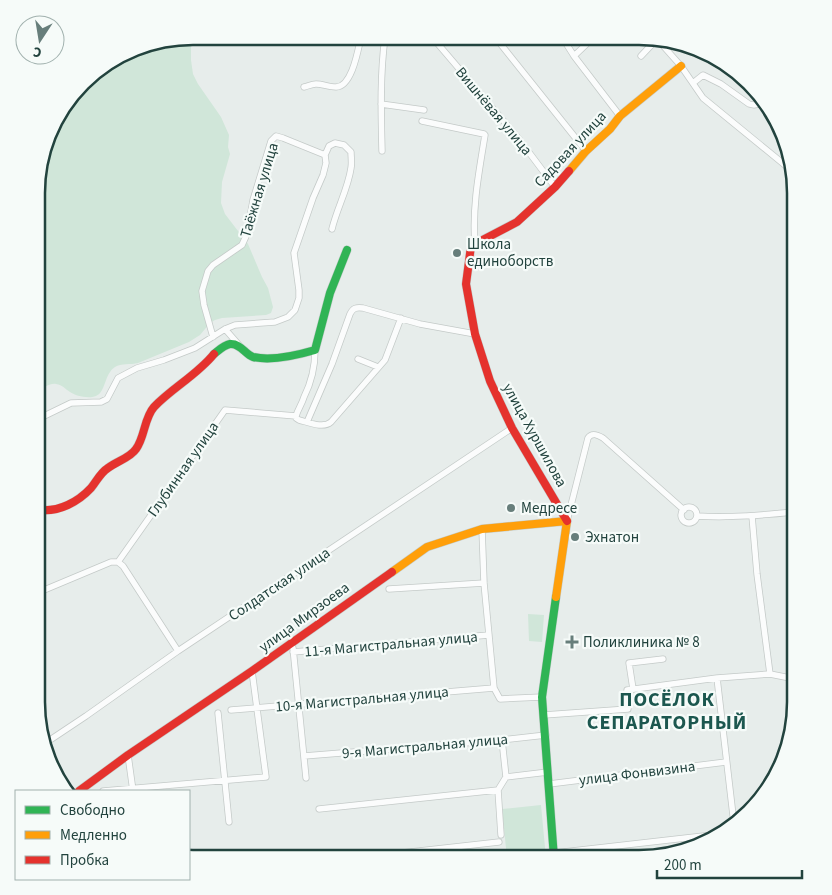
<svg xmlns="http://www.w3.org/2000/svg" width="832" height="895" font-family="'Source Sans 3',sans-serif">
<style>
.green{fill:#d0e6d9}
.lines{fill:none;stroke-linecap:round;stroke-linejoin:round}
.street-casing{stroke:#c4cac8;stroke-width:7}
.fast-casing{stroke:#c3cbc9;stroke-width:9}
.slow-casing{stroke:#c3cbc9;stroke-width:9}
.jam-casing{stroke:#c3cbc9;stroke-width:9}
.street{stroke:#fbfcfc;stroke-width:5.5}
.fast{stroke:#30b455;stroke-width:8}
.slow{stroke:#ff9f0a;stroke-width:8}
.jam{stroke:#e5322d;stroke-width:8}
.poi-dot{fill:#677e7b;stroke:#f6fbf9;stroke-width:2}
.labels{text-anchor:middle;stroke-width:4.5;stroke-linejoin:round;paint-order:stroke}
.street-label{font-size:15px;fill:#22433e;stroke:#f6fbf9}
.poi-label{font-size:15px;fill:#22433e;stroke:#f6fbf9;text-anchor:start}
.district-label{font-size:20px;font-weight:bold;letter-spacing:1px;fill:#1c574f;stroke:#f6fbf9}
.rim{fill:none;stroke:#22433e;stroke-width:2.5}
</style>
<rect width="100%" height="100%" fill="#e7edeb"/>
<path class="green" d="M189,37L191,46V60L193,74L198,84L221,117L229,135L228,147L230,154L222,182L221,203L225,214L248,244L262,277L268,288L273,307L271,313L266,315L222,318L215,320L210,323L200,335L189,342L138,363C131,365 121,363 115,367C104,374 106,392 96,396C88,399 76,396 70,392C65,389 63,385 56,384C49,383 45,388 38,389L39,163L57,115L90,75L143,45Z
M528,614L544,615L542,642L529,641Z
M541,805L546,858H507L502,809Z"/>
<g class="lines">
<defs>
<path id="street" d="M432,37L519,139L555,187
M495,37L586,151
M562,37L574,56L620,116
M574,56L594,37
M641,56L657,39L681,66L703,98L791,170
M693,83L703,75L721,84L749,104C755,106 758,105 763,100
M304,87C308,86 312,84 316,84C322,84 329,87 336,87C352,87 358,50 361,37
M381,104L424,110
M422,121L484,134L485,135C479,172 472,207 475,244
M382,151C381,112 380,75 385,37
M325,155L329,146L335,143L344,145L351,152C351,157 352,163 351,168C348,189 337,208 332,229
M225,329L239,345
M213,337L204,305L202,291L208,271L213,265L242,245L247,234L253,200L271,141L276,136L283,138L325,155
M315,350C315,366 311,383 304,397C302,404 298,409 296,416V418L299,420C308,422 323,429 331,422L385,360L401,318
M358,359L378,367
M38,419L71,403L101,402L107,399L118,378L137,368L164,360L195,348L225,329L235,325L275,322L288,317L295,310L299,298V290L294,253L313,198L323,175L326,163L325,155
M307,422L332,364L350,314C353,308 356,307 363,308L420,324L475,334
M681 515a8 8 0 1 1 16 0a8 8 0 1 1-16 0Z
M697,516C730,518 763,515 795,512
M752,516L757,574L770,674
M567,521L588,438C592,432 598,435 603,438L684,510
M482,529L484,583L494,688L500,699L542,697
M118,562L225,410L296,416
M389,589L484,583
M37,593L111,562H118L123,566L178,651
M293,648L306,778
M293,652L489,635
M717,678L734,824
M633,689L629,663L663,659
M231,710L494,688
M218,713L229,822
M544,715L628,709L627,690L717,678L770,674L795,679
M47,742L86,716L178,651L512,428
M128,755L133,791
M304,756L502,740L546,735
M506,777L548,772
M549,784L726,762
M103,791L266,777L252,671
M319,809L498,790
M501,835L498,790L506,777L502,740
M458,847L459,858
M554,853L721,834
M356,858L499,842"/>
<path id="fast" d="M214,354C219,350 224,345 230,344C240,343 245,354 253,357C271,361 298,355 315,350L330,293L347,250
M554,858L542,697L556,597"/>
<path id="slow" d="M569,171L586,151L610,129L620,116L681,66
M392,572L427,547L482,529L567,521
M556,597L567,521"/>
<path id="jam" d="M38,443L40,469L38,506L40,510C59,512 78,502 91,488C97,481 100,473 108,468C117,461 130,458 136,449C145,437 144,418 154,407C172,388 197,375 214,354
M567,521L512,428L490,381L475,334L466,284L471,246L517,222L555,187L569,171
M79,791L128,755L252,671L392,572"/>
</defs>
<use href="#street" class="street-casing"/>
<use href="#fast" class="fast-casing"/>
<use href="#slow" class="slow-casing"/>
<use href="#jam" class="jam-casing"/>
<use href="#street" class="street"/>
<use href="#fast" class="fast"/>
<use href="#slow" class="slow"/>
<use href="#jam" class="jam"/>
</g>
<g class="poi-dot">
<circle cx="457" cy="253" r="5"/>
<circle cx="511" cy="508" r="5"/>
<circle cx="575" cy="537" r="5"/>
<path d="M569.5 634.5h5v5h5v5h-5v5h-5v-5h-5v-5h5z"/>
</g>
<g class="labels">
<g class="street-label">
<text transform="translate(494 111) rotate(50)" y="5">Вишнёвая улица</text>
<text transform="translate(570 149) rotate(-47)" y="5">Садовая улица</text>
<text transform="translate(259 190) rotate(-73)" y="5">Таёжная улица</text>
<text transform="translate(535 435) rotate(61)" y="5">улица Хуршилова</text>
<text transform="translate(183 469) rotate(-55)" y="5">Глубинная улица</text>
<text transform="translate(279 584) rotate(-34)" y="5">Солдатская улица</text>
<text transform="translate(304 617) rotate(-36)" y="5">улица Мирзоева</text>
<text transform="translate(391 644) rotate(-5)" y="5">11-я Магистральная улица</text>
<text transform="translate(362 699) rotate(-5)" y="5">10-я Магистральная улица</text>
<text transform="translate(425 746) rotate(-5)" y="5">9-я Магистральная улица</text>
<text transform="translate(637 773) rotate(-7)" y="5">улица Фонвизина</text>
</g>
<g class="poi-label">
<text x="467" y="249">Школа<tspan x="467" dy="17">единоборств</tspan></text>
<text x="521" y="513">Медресе</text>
<text x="585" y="542">Эхнатон</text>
<text x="583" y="647">Поликлиника № 8</text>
</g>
<g class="district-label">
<text x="667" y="706">ПОСЁЛОК<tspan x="667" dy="23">СЕПАРАТОРНЫЙ</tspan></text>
</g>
</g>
<path d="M0 0H832V895H0ZM193 45H639A148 148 0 0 1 787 193V702A148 148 0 0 1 639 850H193A148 148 0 0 1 45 702V193A148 148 0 0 1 193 45Z" fill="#f6fbf9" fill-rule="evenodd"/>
<path class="rim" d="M193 45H639A148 148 0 0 1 787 193V702A148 148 0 0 1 639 850H193A148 148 0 0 1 45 702V193A148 148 0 0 1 193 45Z"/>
<rect x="15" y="790" width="175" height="90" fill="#f6fbf9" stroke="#a1b1ae"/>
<rect x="25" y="806" width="25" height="8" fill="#30b455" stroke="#a1b1ae"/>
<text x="60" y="815" font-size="15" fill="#22433e">Свободно</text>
<rect x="25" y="831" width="25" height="8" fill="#ff9f0a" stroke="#a1b1ae"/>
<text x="60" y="840" font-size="15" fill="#22433e">Медленно</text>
<rect x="25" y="856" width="25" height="8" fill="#e5322d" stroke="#a1b1ae"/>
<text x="60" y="865" font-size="15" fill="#22433e">Пробка</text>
<g transform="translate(40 40) rotate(192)"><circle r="24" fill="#f6fbf9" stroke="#a1b1ae"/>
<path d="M0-4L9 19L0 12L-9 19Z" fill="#677e7b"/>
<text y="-8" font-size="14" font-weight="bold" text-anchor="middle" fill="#22433e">С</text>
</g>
<path d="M657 870v8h145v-8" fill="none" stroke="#22433e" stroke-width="2.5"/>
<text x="664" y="870" font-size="15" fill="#22433e" stroke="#f6fbf9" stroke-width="4" paint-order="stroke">200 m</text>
</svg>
